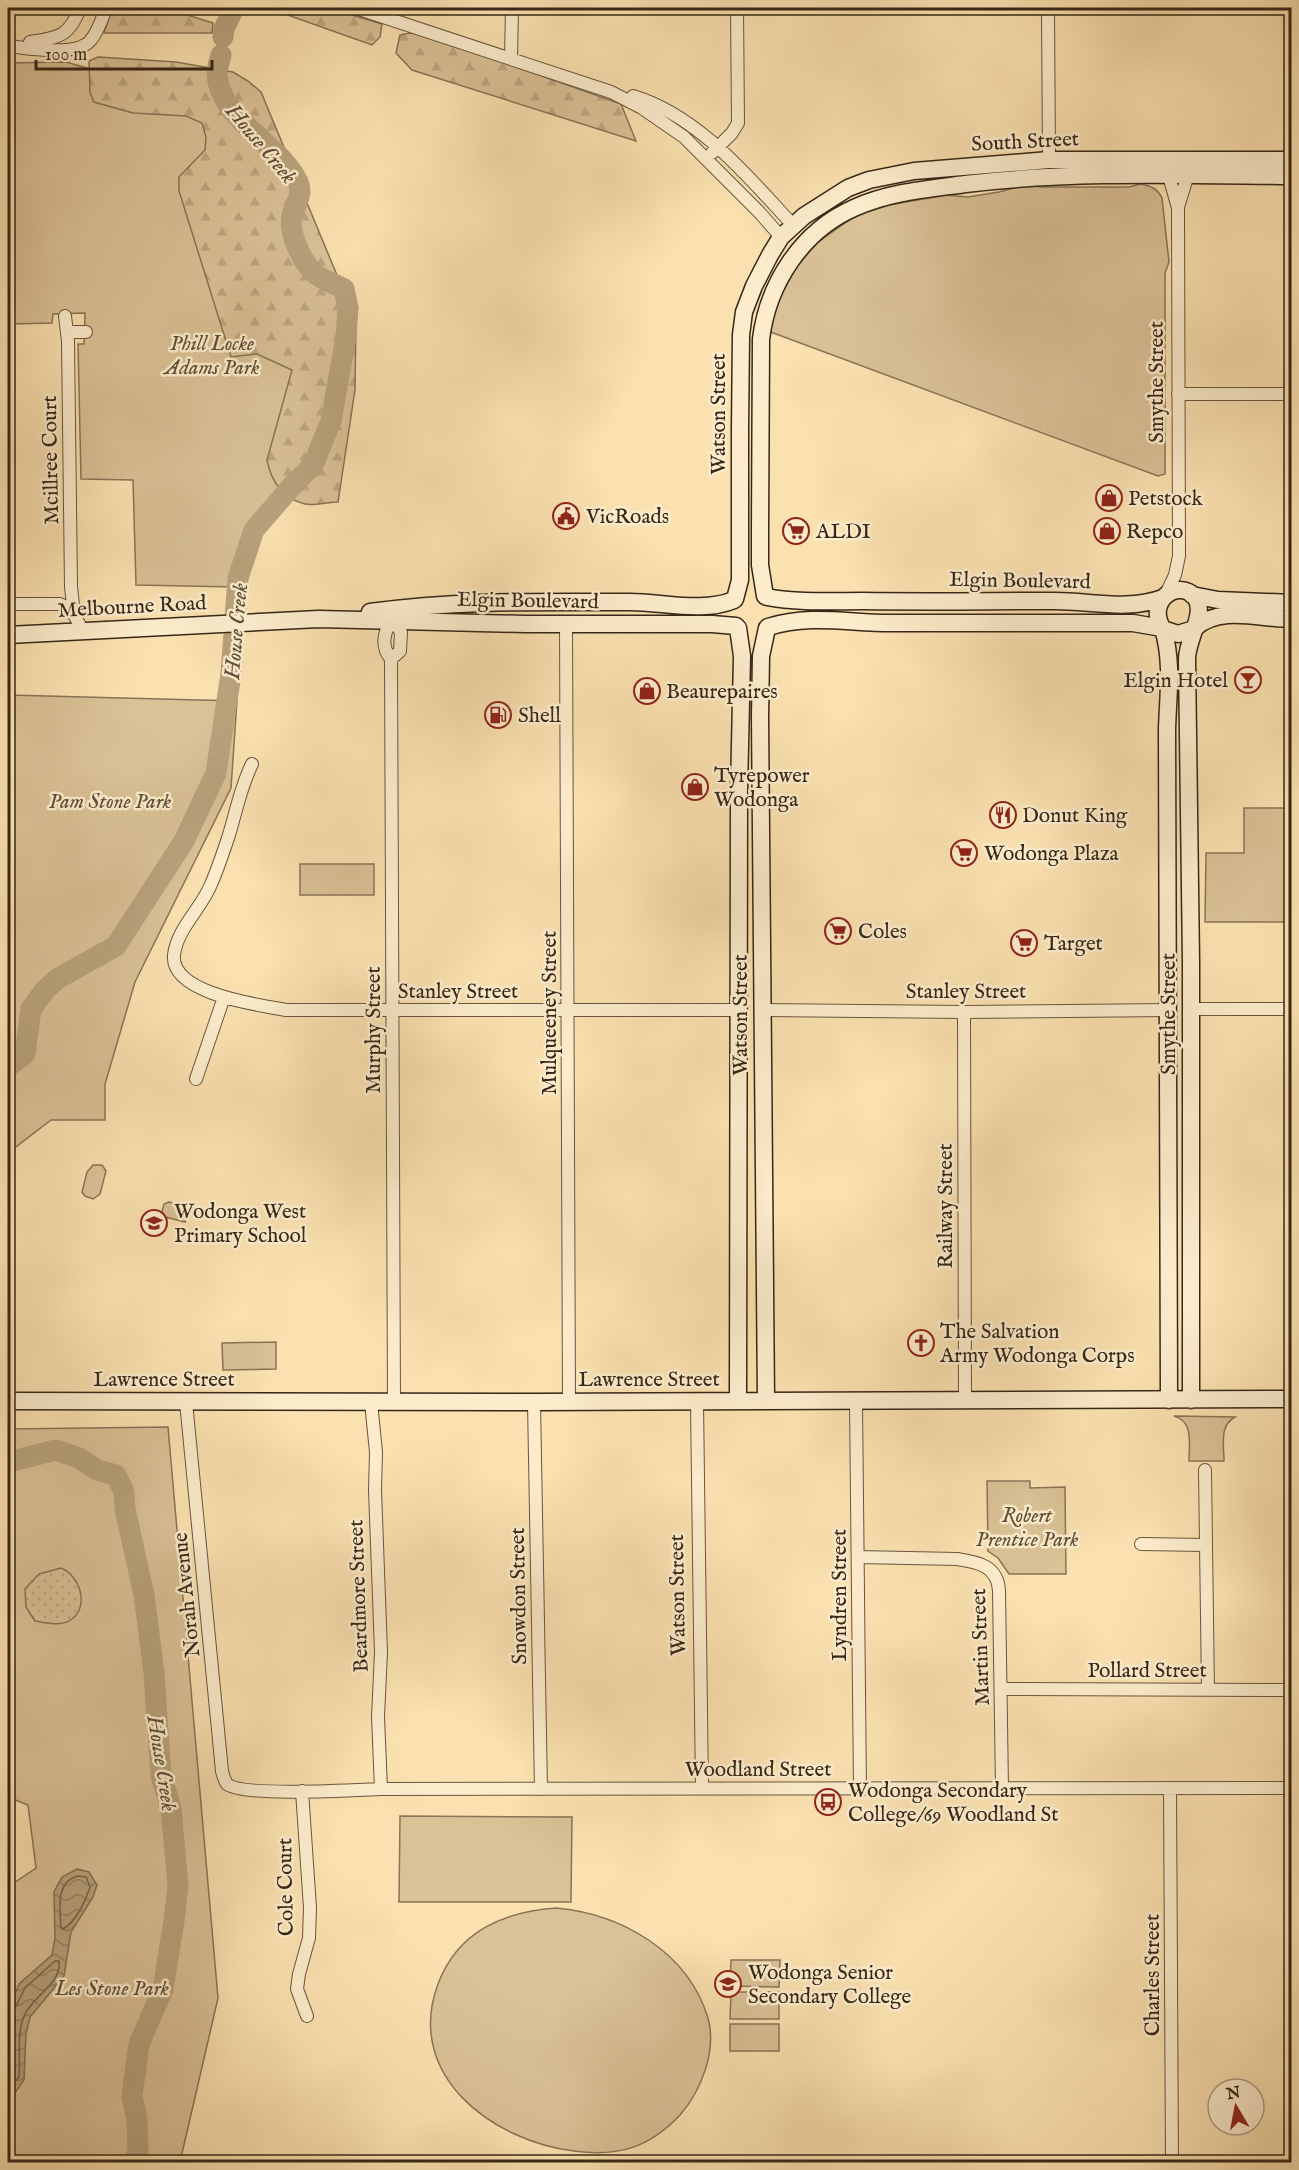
<svg xmlns="http://www.w3.org/2000/svg" width="1299" height="2170" font-family="'IM FELL English',serif">
<style>
.green{fill:#dac196;stroke:#887456;stroke-width:1.5}
.forest{fill:url(#forest-firs);stroke:#887456;stroke-width:1.5}
.garden{fill:url(#garden-dots);stroke:#887456;stroke-width:1.5}
.water{fill:url(#water-waves);stroke:#847154;stroke-width:1.5}
.lines{fill:none;stroke-linecap:round;stroke-linejoin:round}
.shore{stroke:#77644a;stroke-width:1.5}
.river{stroke:#b8a27c;stroke-width:21}
.street-casing{stroke:#67563d;stroke-width:14}
.secondary-casing{stroke:#362717;stroke-width:19}
.street{stroke:#fceccc;stroke-width:12}
.secondary{stroke:#fceccc;stroke-width:16}
.labels{text-anchor:middle;stroke-width:5;stroke-linejoin:round;paint-order:stroke}
.street-label{font-size:21px;fill:#362717;stroke:#fceccc}
.park-label{font-size:21px;font-style:italic;fill:#5f4e37;stroke:#fceccc}
.poi-label{font-size:21px;fill:#362717;stroke:#fceccc;text-anchor:start}
.water-label{font-size:22px;font-style:italic;fill:#5d4c35;stroke:#fceccc}
</style>
<defs>
<pattern id="forest-firs" width="22" height="20" patternUnits="userSpaceOnUse" patternTransform="scale(1.5)"><rect width="22" height="20" fill="#dac196"/><path d="M5 1l3.5 6h-7zM16 11l3.5 6h-7z" fill="#bca681"/></pattern>
<pattern id="garden-dots" width="8" height="8" patternUnits="userSpaceOnUse" patternTransform="scale(1.5)"><rect width="8" height="8" fill="#dac196"/><path d="M2 2h.1M6 6h.1" fill="none" stroke="#bca681" stroke-width="1.8" stroke-linecap="round"/></pattern>
<pattern id="water-waves" width="16" height="10" patternUnits="userSpaceOnUse" patternTransform="scale(1.5)"><rect width="16" height="10" fill="#b8a27c"/><path d="M0 5q4-4 8 0t8 0" fill="none" stroke="#968465"/></pattern>
</defs>
<rect width="100%" height="100%" fill="#fbe1b0"/>
<filter id="stains"><feTurbulence type="fractalNoise" baseFrequency=".00333" numOctaves="4"/><feColorMatrix values="0 0 0 0 .2 0 0 0 0 .09 0 0 0 0 .02 0 0 0 .5 -.17"/></filter>
<radialGradient id="worn" r=".72"><stop offset=".6" stop-color="#630" stop-opacity="0"/><stop offset="1" stop-color="#630" stop-opacity=".3"/></radialGradient>
<path class="green" d="M66,62L187,97L280,158L299,183L300,200L332,281L344,289L348,308L292,486L254,530L236,587L136,585L133,480L81,479L78,344H84L85,313L53,314L52,323L9,324L8,63Z
M1140,184C1151,186 1157,188 1162,198L1169,262L1165,273V474L1158,476L768,331L779,299L797,266L817,243L855,216L889,205L946,195L968,197L999,192L1024,185L1042,187H1129Z
M8,397H11L13,472L8,467Z
M8,695L237,701L231,788L135,982L105,1084V1120H51L8,1153Z
M1244,808H1291V989H1287V922H1205L1206,853H1244Z
M300,864H374V895H300Z
M93,1165H102L106,1171L100,1194L93,1199L85,1196L82,1192L87,1172Z
M169,1202L189,1208L185,1222L161,1216L164,1204Z
M276,1342V1369L223,1370L222,1343Z
M1174,1416L1235,1417C1219,1426 1224,1444 1224,1461H1189C1189,1445 1194,1421 1174,1416Z
M168,1427L218,1998L180,2162H8V1887L36,1868L28,1805L8,1797V1429Z
M987,1481H1030V1488L1065,1487L1066,1574H1009L998,1558L988,1551Z
M400,1816L572,1817L571,1902H399Z
M556,1908C622,1914 688,1952 708,2018C717,2051 701,2091 680,2115C649,2148 618,2157 574,2151C492,2141 404,2075 438,1984C458,1931 503,1912 556,1908Z
M731,1960H780L779,1987L730,1986Z
M731,1992H779V2019H730Z
M730,2024H779V2051H730Z"/>
<path class="forest" d="M112,8H165L213,23L212,33H104Z
M283,8H328L382,24L380,37L372,45L282,13Z
M410,33L423,34L621,104L636,141L412,70L396,53L400,35Z
M98,57L176,62L233,72L248,81L261,92L356,321L355,390L338,502C328,502 314,506 305,504C283,499 271,481 267,460L292,370L257,354L231,357L179,191V177L205,150L206,137L202,123L186,116L133,113L94,102L90,93L89,61Z"/>
<path class="garden" d="M61,1568C79,1575 90,1605 72,1619C62,1627 47,1623 35,1621L26,1607L25,1589L39,1574Z"/>
<path class="water" d="M77,1869L89,1872L97,1885L93,1897L71,1932L64,1976L30,2017L26,2034L24,2080L15,2093L8,2097V2012L19,1984L52,1955L55,1938L54,1892L62,1877Z"/>
<g class="lines">
<path class="shore" d="M78,1876L86,1877L90,1887C86,1900 76,1922 63,1929L61,1927C60,1908 55,1882 78,1876Z
M8,2011L15,2008L25,1988L55,1961H59C62,1984 32,1996 24,2016C16,2035 21,2057 19,2077L8,2090
M8,2018H13L15,2021C11,2038 17,2067 8,2080"/>
<path class="river" d="M223,37L224,29L234,8
M8,1067L25,1054L31,1009L44,991L57,979L116,946L184,841L216,773L231,674L238,578L254,530L292,486L313,465L331,421L346,337L348,308L344,289C336,284 322,280 316,274C302,263 286,230 293,212C297,202 303,193 298,182C280,143 218,119 217,73C217,67 220,60 221,55
M8,1462L56,1450L79,1458L97,1470L116,1475L124,1492L125,1509L144,1595L154,1673L161,1776L171,1808L178,1885L174,1921L163,1989L139,2044L132,2096L137,2120L138,2150L135,2162"/>
<defs>
<path id="street" d="M356,8L611,92L642,108L684,137L760,213L781,237
M1048,8L1049,160
M30,42C58,38 69,37 80,8
M8,46C28,48 75,57 90,41C98,32 102,19 106,8
M511,58L512,8
M633,96C699,116 747,176 793,225
M712,153L732,133L738,123L737,8
M1178,207L1188,175
M65,316L68,341L71,587L74,614L83,632
M67,332H86
M1178,394H1292
M1165,596L1175,575L1179,556L1178,208L1169,176
M8,604H60L66,607L74,615
M566,624L569,1402
M391,659L400,651L401,632L392,620C383,633 381,647 391,659L394,1401
M252,764C240,788 236,813 228,838C223,853 218,868 212,882C203,907 177,928 174,955C170,994 260,1005 286,1010H740
M1190,1009H1292
M762,1010L964,1012L1169,1010
M964,1012L965,1401
M196,1079L224,997
M697,1401L702,1788
M856,1401L860,1788
M186,1402L222,1771C223,1775 224,1780 227,1784C242,1797 355,1790 381,1789L1292,1788
M371,1402L376,1452L375,1490L381,1652L378,1717L381,1789
M534,1402L541,1789
M1205,1470L1208,1690
M1141,1544L1206,1545
M858,1557L957,1559C978,1562 998,1566 999,1591L1002,1788
M1002,1689L1292,1690
M1170,1788L1172,2162
M302,1791L310,1908L309,1938L299,1974L297,1989L307,2016"/>
<path id="secondary" d="M1192,595L1218,600L1292,603
M765,596L760,565V531L761,339C768,283 802,231 854,208C889,192 928,189 965,184C1073,171 1183,175 1292,176
M767,597C798,603 831,601 863,601C927,602 991,601 1055,601C1092,601 1127,611 1163,598
M735,599L740,580V429L741,335L744,312L754,286L770,255L781,237L804,216L848,188L869,180L914,171L1049,160H1292
M370,612C457,600 543,602 630,602C663,602 703,613 734,600
M768,627C811,614 847,623 891,623C971,623 1052,623 1133,623L1162,628
M738,628L742,656L739,790L738,1401
M1195,628C1220,605 1260,619 1292,619
M1163,629C1173,662 1168,695 1167,729L1169,1400
M8,635L319,619L525,624H712L736,626
M1191,1400V963L1187,659C1187,639 1207,612 1195,597C1178,578 1145,601 1163,629L1178,634L1194,629
M8,1401L534,1402L1292,1399
M766,1401L760,717L761,656L767,628"/>
</defs>
<use href="#street" class="street-casing"/>
<use href="#secondary" class="secondary-casing"/>
<use href="#street" class="street"/>
<use href="#secondary" class="secondary"/>
</g>
<defs>
<symbol id="shop-ring" viewBox="-11 -11 22 22"><circle r="9.5" fill="#fceccc" stroke="#8f2418" stroke-width="1.5"/><path d="M-5-2.5h2.3a2.7 3.5 0 0 1 5.4 0H5L5.5 6h-11ZM-1.5-2.5h3a1.5 2.3 0 0 0-3 0Z" fill="#8f2418"/></symbol>
<symbol id="civic-ring" viewBox="-11 -11 22 22"><circle r="9.5" fill="#fceccc" stroke="#8f2418" stroke-width="1.5"/><path d="M-.6-6.5H3V-4.5H.6V-3L4-1V1h2V6H-6V1h2V-1L-.6-3ZM-1.2 2.5V6h2.4V2.5Z" fill="#8f2418"/></symbol>
<symbol id="supermarket-ring" viewBox="-11 -11 22 22"><circle r="9.5" fill="#fceccc" stroke="#8f2418" stroke-width="1.5"/><path d="M-6-5.5h2.5l.6 2H6L4.5 2H-2.5L-4.4-4H-6ZM-1.5 3.2a1.3 1.3 0 1 0 .1 0ZM3 3.2a1.3 1.3 0 1 0 .1 0Z" fill="#8f2418"/></symbol>
<symbol id="bar-ring" viewBox="-11 -11 22 22"><circle r="9.5" fill="#fceccc" stroke="#8f2418" stroke-width="1.5"/><path d="M-6-5H6L.8 .8V4.5H3.5V6h-7V4.5H-.8V.8Z" fill="#8f2418"/></symbol>
<symbol id="fuel-ring" viewBox="-11 -11 22 22"><circle r="9.5" fill="#fceccc" stroke="#8f2418" stroke-width="1.5"/><path d="M-5.5-6h7V0h2V4h1.3V-2.5L3-4.5l.8-.8L6-3V5H2.5V1h-1V6h-7ZM-4.2-4.7v3.2H.2V-4.7Z" fill="#8f2418"/></symbol>
<symbol id="restaurant-ring" viewBox="-11 -11 22 22"><circle r="9.5" fill="#fceccc" stroke="#8f2418" stroke-width="1.5"/><path d="M-5-6h1v4h1v-4h1v4h1v-4h1v5L-1.5 .5V6h-2V.5L-5-1ZM5-6V6H3V1.5H1.5Q1.5-4 5-6Z" fill="#8f2418"/></symbol>
<symbol id="school-ring" viewBox="-11 -11 22 22"><circle r="9.5" fill="#fceccc" stroke="#8f2418" stroke-width="1.5"/><path d="M0-5L7-2L0 1L-7-2ZM-4 1L0 2.5L4 1V4Q0 6-4 4Z" fill="#8f2418"/></symbol>
<symbol id="church-ring" viewBox="-11 -11 22 22"><circle r="9.5" fill="#fceccc" stroke="#8f2418" stroke-width="1.5"/><path d="M-1.2-6h2.4v3.5h3.3v2.4h-3.3V6h-2.4V-.1h-3.3v-2.4h3.3Z" fill="#8f2418"/></symbol>
<symbol id="bus-ring" viewBox="-11 -11 22 22"><circle r="9.5" fill="#fceccc" stroke="#8f2418" stroke-width="1.5"/><path d="M-5-6H5V4H4V6H2V4H-2V6H-4V4H-5ZM-3.5-4V0h7V-4ZM-3.5 1.2v1.5H-2V1.2ZM2 1.2v1.5H3.5V1.2Z" fill="#8f2418"/></symbol>
</defs>
<g fill-rule="evenodd">
<use href="#shop-ring" x="1094" y="483" width="30" height="30"/>
<use href="#civic-ring" x="551" y="501" width="30" height="30"/>
<use href="#supermarket-ring" x="781" y="516" width="30" height="30"/>
<use href="#shop-ring" x="1092" y="516" width="30" height="30"/>
<use href="#bar-ring" x="1233" y="665" width="30" height="30"/>
<use href="#shop-ring" x="632" y="676" width="30" height="30"/>
<use href="#fuel-ring" x="483" y="700" width="30" height="30"/>
<use href="#shop-ring" x="680" y="772" width="30" height="30"/>
<use href="#restaurant-ring" x="988" y="800" width="30" height="30"/>
<use href="#supermarket-ring" x="949" y="838" width="30" height="30"/>
<use href="#supermarket-ring" x="823" y="916" width="30" height="30"/>
<use href="#supermarket-ring" x="1009" y="928" width="30" height="30"/>
<use href="#school-ring" x="139" y="1208" width="30" height="30"/>
<use href="#church-ring" x="906" y="1328" width="30" height="30"/>
<use href="#bus-ring" x="813" y="1787" width="30" height="30"/>
<use href="#school-ring" x="713" y="1969" width="30" height="30"/>
</g>
<g class="labels">
<g class="street-label">
<text transform="translate(1025 141) rotate(-3)" y="7">South Street</text>
<text transform="translate(1156 382) rotate(-90)" y="7">Smythe Street</text>
<text transform="translate(718 414) rotate(-90)" y="7">Watson Street</text>
<text transform="translate(50 460) rotate(-91)" y="7">Mcillree Court</text>
<text transform="translate(1020 580) rotate(1)" y="7">Elgin Boulevard</text>
<text transform="translate(528 600) rotate(1)" y="7">Elgin Boulevard</text>
<text transform="translate(132 606) rotate(-3)" y="7">Melbourne Road</text>
<text x="458" y="998">Stanley Street</text>
<text x="966" y="998">Stanley Street</text>
<text transform="translate(549 1013) rotate(-90)" y="7">Mulqueeney Street</text>
<text transform="translate(1168 1014) rotate(-90)" y="7">Smythe Street</text>
<text transform="translate(740 1015) rotate(-90)" y="7">Watson Street</text>
<text transform="translate(373 1030) rotate(-90)" y="7">Murphy Street</text>
<text transform="translate(945 1206) rotate(-90)" y="7">Railway Street</text>
<text x="164" y="1386">Lawrence Street</text>
<text x="649" y="1386">Lawrence Street</text>
<text transform="translate(186 1595) rotate(-96)" y="7">Norah Avenue</text>
<text transform="translate(677 1595) rotate(-91)" y="7">Watson Street</text>
<text transform="translate(839 1595) rotate(-90)" y="7">Lyndren Street</text>
<text transform="translate(358 1596) rotate(-92)" y="7">Beardmore Street</text>
<text transform="translate(518 1596) rotate(-91)" y="7">Snowdon Street</text>
<text transform="translate(980 1647) rotate(-92)" y="7">Martin Street</text>
<text x="1147" y="1677">Pollard Street</text>
<text x="758" y="1776">Woodland Street</text>
<text transform="translate(285 1887) rotate(-91)" y="7">Cole Court</text>
<text transform="translate(1152 1975) rotate(-90)" y="7">Charles Street</text>
</g>
<g class="park-label">
<text x="212" y="350">Phill Locke<tspan x="212" dy="24">Adams Park</tspan></text>
<text x="110" y="808">Pam Stone Park</text>
<text x="1027" y="1522">Robert<tspan x="1027" dy="24">Prentice Park</tspan></text>
<text x="112" y="1995">Les Stone Park</text>
</g>
<g class="poi-label">
<text x="1128" y="505">Petstock</text>
<text x="586" y="523">VicRoads</text>
<text x="816" y="538">ALDI</text>
<text x="1126" y="538">Repco</text>
<text x="1228" y="687" text-anchor="end">Elgin Hotel</text>
<text x="666" y="698">Beaurepaires</text>
<text x="518" y="722">Shell</text>
<text x="714" y="782">Tyrepower<tspan x="714" dy="24">Wodonga</tspan></text>
<text x="1022" y="822">Donut King</text>
<text x="984" y="860">Wodonga Plaza</text>
<text x="858" y="938">Coles</text>
<text x="1044" y="950">Target</text>
<text x="174" y="1218">Wodonga West<tspan x="174" dy="24">Primary School</tspan></text>
<text x="940" y="1338">The Salvation<tspan x="940" dy="24">Army Wodonga Corps</tspan></text>
<text x="848" y="1797">Wodonga Secondary<tspan x="848" dy="24">College/69 Woodland St</tspan></text>
<text x="748" y="1979">Wodonga Senior<tspan x="748" dy="24">Secondary College</tspan></text>
</g>
<g class="water-label">
<text transform="translate(262 143) rotate(50)" y="8">House Creek</text>
<text transform="translate(235 631) rotate(-85)" y="8">House Creek</text>
<text transform="translate(163 1763) rotate(81)" y="8">House Creek</text>
</g>
</g>
<rect width="1299" height="2170" fill="none" stroke="#fbe1b0" stroke-width="30"/>
<rect x="9" y="9" width="1281" height="2152" fill="none" stroke="#362717" stroke-width="3"/>
<rect x="15" y="15" width="1269" height="2140" fill="none" stroke="#362717" stroke-width="1.5"/>
<g transform="translate(1236 2107) rotate(350)"><circle r="28" fill="#fceccc" stroke="#ad9d84" stroke-width="1.5"/>
<path d="M0-4.5L10 22L0 15L-10 22Z" fill="#8f2418"/>
<text y="-9" font-size="16" font-weight="bold" text-anchor="middle" fill="#362717">N</text>
</g>
<path d="M36 60v9h176v-9" fill="none" stroke="#362717" stroke-width="3"/>
<text x="45" y="60" font-size="18" fill="#362717" stroke="#fceccc" stroke-width="4.5" paint-order="stroke">100 m</text>
<rect width="100%" height="100%" filter="url(#stains)"/>
<rect width="100%" height="100%" fill="url(#worn)"/>
</svg>
